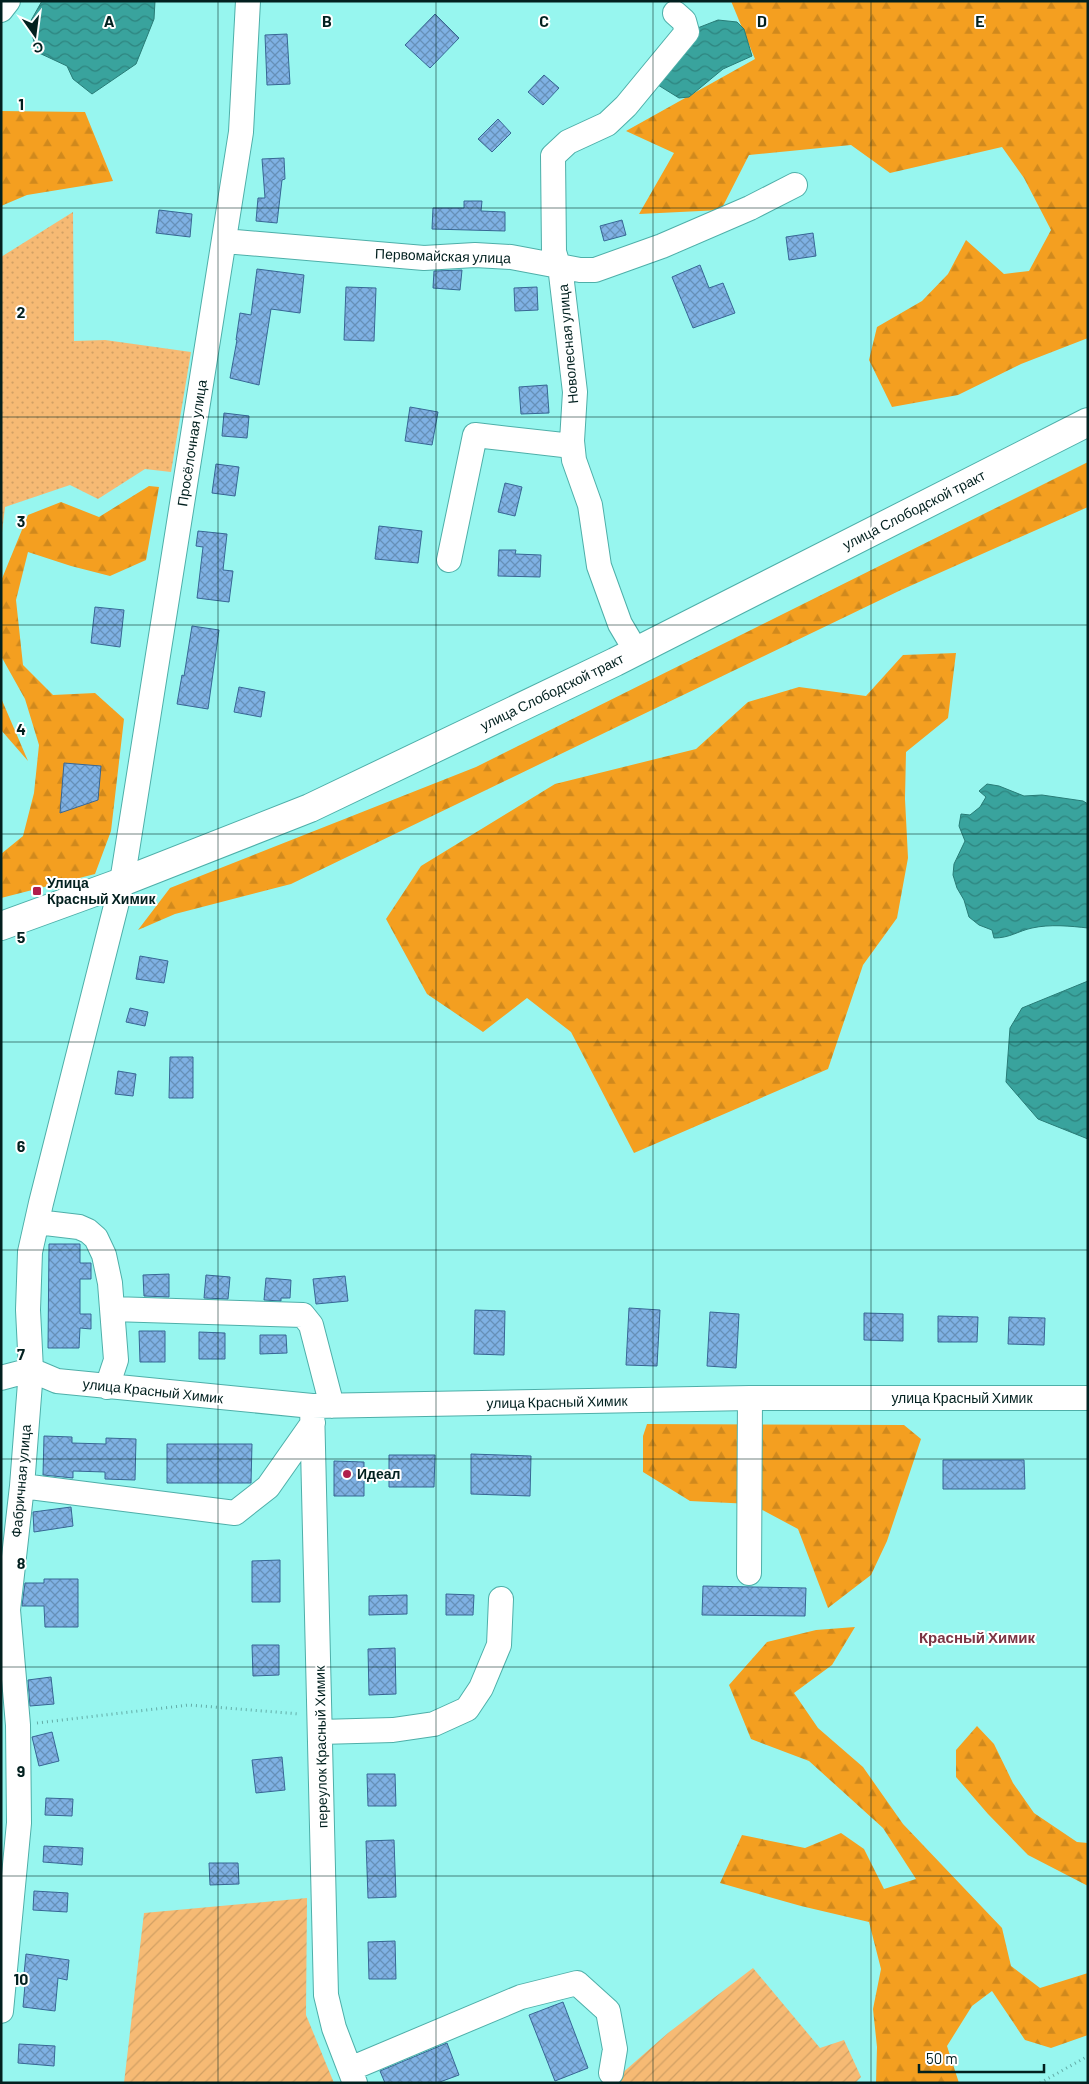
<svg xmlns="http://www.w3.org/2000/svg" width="1089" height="2084" font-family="Barlow,sans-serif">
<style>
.grass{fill:url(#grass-dots)}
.forest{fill:url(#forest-firs)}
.garden{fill:url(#garden-furrows)}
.water{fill:url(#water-waves);stroke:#287c77}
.building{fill:url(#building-cross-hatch);stroke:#376795}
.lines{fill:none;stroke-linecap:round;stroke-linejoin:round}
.minor-casing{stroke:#4eafa9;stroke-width:26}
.major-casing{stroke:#4eafa9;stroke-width:30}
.path{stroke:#63aca7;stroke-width:3;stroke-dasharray:1 4;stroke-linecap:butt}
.minor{stroke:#fff;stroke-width:24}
.major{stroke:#fff;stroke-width:28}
.grid{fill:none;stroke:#02201f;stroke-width:1;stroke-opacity:0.55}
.poi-dot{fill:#b01e4b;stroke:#fff;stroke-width:2}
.labels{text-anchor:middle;stroke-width:4;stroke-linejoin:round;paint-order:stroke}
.street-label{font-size:14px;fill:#02201f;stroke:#fff}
.poi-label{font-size:14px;font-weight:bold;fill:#02201f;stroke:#fff;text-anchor:start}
.neighbourhood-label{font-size:15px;font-weight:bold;fill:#7b3443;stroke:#fff}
.grid-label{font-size:16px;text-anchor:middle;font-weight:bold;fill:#02201f;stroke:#fff;stroke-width:4;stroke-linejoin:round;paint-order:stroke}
</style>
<defs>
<pattern id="grass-dots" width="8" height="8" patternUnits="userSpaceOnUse" patternTransform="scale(1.25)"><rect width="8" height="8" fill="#f6ba74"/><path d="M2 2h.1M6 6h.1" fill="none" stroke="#d1a064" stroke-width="1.8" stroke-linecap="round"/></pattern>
<pattern id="forest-firs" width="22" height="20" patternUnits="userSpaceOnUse" patternTransform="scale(1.25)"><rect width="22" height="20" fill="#f49f20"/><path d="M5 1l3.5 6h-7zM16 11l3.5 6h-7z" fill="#d0891d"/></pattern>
<pattern id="garden-furrows" width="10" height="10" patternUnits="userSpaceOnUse" patternTransform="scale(1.25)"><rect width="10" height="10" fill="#f6ba74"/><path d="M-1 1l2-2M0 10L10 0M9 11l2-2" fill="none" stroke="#d1a064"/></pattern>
<pattern id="water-waves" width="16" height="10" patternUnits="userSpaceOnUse" patternTransform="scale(1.25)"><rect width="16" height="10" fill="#39a39d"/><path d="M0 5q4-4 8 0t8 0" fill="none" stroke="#2e847f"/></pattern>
<pattern id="building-cross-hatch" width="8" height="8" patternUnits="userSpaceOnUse" patternTransform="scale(1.25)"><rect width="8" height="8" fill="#7fb1e4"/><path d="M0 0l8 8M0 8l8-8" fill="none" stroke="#6690b8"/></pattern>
</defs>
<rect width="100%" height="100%" fill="#97f6ef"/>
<path class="grass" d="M73,212L74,341L105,340L191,352L171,472L145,469L98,499L70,485L5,507L1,541V257Z"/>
<path class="forest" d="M731,1H1088V338L1021,364L958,395L892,407L869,360L877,327L922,301L948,274L966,240L1004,274L1029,271L1051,230L1024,178L1002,147L890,173L851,145L749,155L721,210L639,214L674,153L626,131L755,59Z
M1,111L85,112L113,181L27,195L1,206Z
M1088,462V507L901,590L291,884L175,914L138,930L170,888L476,767Z
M149,486L159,487L146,560L110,576L71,566L28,552L16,600L23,665L53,695L95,693L124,719L111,831L95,874L1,898V854L23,836L34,793L39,745L25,699L1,656V581L28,515L61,502L99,517Z
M956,653L948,718L906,752L905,799L908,858L897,918L863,965L828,1069L634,1153L571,1032L527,998L483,1032L427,994L386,919L421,866L555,784L696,749L748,702L799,687L866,696L903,655Z
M1,698L28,761L1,730Z
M647,1424L904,1425L921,1439L887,1541L871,1575L828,1608L798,1529L751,1504L690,1501L643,1472V1436Z
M855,1627L832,1665L794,1693L818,1728L863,1767L903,1824L1002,1928L1011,1966L1040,1988L1088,1973V2035L1051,2048L1025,2040L992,1991L972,2006L947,2046L959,2083H876L877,2047L873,2009L881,1969L869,1922L801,1906L720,1883L742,1835L805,1848L841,1833L864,1849L884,1889L916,1879L883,1828L809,1761L751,1739L729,1685L767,1642L816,1630Z
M977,1726L994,1744L1013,1783L1034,1813L1077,1842L1088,1843V1886L1028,1855L988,1814L956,1777V1750Z"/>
<path class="garden" d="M307,1898L306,2015L334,2083H124L144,1913Z
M753,1968L820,2048L844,2040L861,2077L855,2083H619L620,2075L668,2033Z"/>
<path class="water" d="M42,1H155L154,19L136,64L92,94L73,79L67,66L37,52L29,24Z
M718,20L737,22L744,29L752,56L723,69L689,97L679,98L658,85L695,29Z
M987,784L999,786L1024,796L1042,795L1083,801L1088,804V928C1070,926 1050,924 1032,928C1018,931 1010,938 994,938L992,930L979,925L969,917L964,900L957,888L953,875L954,864L965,841L959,826L961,814L970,815L980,807L986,797L979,791Z
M1088,981V1139L1038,1119L1006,1082L1010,1028L1022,1008Z"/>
<path class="building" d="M435,14L459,38L430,68L405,45Z
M287,34L290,84L267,85L265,35Z
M544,75L559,88L543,105L528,92Z
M498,119L511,133L492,152L478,139Z
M284,158L285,179L282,180L277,223L256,221L258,198H265L262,159Z
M464,201H482L481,211L505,212V231L432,229L433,208H464Z
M159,210L192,214L190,237L156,233Z
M622,220L626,235L604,241L600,226Z
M813,233L816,256L789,260L786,237Z
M700,265L709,288L723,283L735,313L693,328L672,277Z
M257,269L304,275L300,313L271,309L259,385L230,378L237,340H236L240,313L251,315Z
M462,270L460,290L433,288L434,271Z
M346,287L376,288L374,341L344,340Z
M537,287L538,310L515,311L514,288Z
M547,385L549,413L521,414L519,387Z
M410,407L438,412L432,445L405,441Z
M224,413L249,416L247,438L222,436Z
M216,464L239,467L235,496L212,493Z
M505,483L522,487L515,516L498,512Z
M379,526L422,531L418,563L375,559Z
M198,531L227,534L223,570L233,571L229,602L197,598L203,547L196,546Z
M499,550H516L515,554L541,555L540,577L498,576Z
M95,607L124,610L120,647L91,643Z
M192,626L219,630L208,709L177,704L182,675L184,676Z
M239,687L265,692L261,717L234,712Z
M64,763L101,766L98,800L60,813Z
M140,956L168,961L164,983L136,979Z
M130,1008L148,1012L145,1026L126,1022Z
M170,1057H193V1098H169Z
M118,1071L136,1074L133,1096L115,1094Z
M49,1244H80V1263H91V1279H80V1314H91V1329L80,1328L79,1348H48Z
M169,1274V1297L144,1296L143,1275Z
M206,1275L230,1277L228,1299L204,1298Z
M345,1276L348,1301L316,1304L313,1279Z
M266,1278L291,1280L290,1298H281V1301L264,1300Z
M629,1308L660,1310L657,1366L626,1365Z
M475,1310L505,1311L504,1355L474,1354Z
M710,1312L739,1314L736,1368L707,1366Z
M864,1313L903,1314V1341L864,1340Z
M938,1316L978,1317L977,1342H938Z
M1009,1317L1045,1318L1044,1345L1008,1344Z
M139,1331H165V1362H140Z
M199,1332L225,1333V1359H199Z
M260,1335H286L287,1353L260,1354Z
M44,1436L72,1437V1443L106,1444V1438L136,1439L135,1480L105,1479V1472L73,1471V1478L43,1475Z
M167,1444H252L251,1483H167Z
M471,1454L531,1456L530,1496L471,1494Z
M389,1455H435L434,1487H389Z
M943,1460H1024L1025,1489H943Z
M334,1461L364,1462V1496H334Z
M71,1507L73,1526L34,1532L33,1512Z
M280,1560V1602H252V1561Z
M44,1579H78V1627H45L44,1606H22L25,1583H44Z
M703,1586L806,1588L805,1616L702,1615Z
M446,1594L474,1595L473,1615H446Z
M407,1595V1614L369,1615V1596Z
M252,1645H279V1675L253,1676Z
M395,1648L396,1694L369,1695L368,1649Z
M51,1677L54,1704L30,1706L28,1680Z
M52,1732L59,1761L39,1766L32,1737Z
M282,1757L285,1790L256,1793L252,1760Z
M367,1774H395L396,1806H368Z
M46,1798L73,1799L72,1816L45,1815Z
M394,1840L396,1897L368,1898L366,1841Z
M44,1846L83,1848L82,1865L43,1862Z
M209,1863H238L239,1884L210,1885Z
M34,1891L68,1893L67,1912L33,1910Z
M395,1941L396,1979H369L368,1942Z
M26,1954L69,1960L67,1980L58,1978L55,2011L23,2007L26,1974H24Z
M563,2002L588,2068L555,2081L529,2015Z
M447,2043L459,2075L437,2083H385L380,2071Z
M19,2044L55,2046L54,2066L18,2063Z"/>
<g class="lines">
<defs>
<path id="minor" d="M1,10L8,1
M224,241L424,258L475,255L511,257L580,270H595L662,246L750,208L795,185
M449,560L475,435L572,446
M636,651L620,624L599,566L590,505L574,460L572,441L575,392L561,274L554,252L553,156L568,142L607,124L626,106L687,32L684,21L675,13
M37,1222L79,1227L88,1231L96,1238L104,1255L110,1283L116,1360L107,1387
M112,1309L303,1315L311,1325L332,1406
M31,1370L57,1381L312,1406L750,1398H1088
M1,1378L31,1370
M312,1406L326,1995L334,2028L355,2083
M22,1486L235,1513L268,1487L313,1423
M749,1573L750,1398
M320,1732L393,1730L434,1724L467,1709L481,1688L499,1645L501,1599
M1,2011L19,1823L18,1725L8,1610L22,1486L31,1370L28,1310L30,1252L41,1203L122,882L241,132L248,1
M350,2069L521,1997L577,1983L608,2011L615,2049L611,2073"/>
<path id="major" d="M1,926L122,882L310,808L615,662L1088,422"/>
</defs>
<use href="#minor" class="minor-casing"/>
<use href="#major" class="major-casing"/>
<path class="path" d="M37,1723L189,1705L300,1714
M1040,2083L1088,2056"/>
<use href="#minor" class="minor"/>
<use href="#major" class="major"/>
</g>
<path class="grid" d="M218,1V2083M436,1V2083M653,1V2083M871,1V2083M1,208H1088M1,417H1088M1,625H1088M1,834H1088M1,1042H1088M1,1250H1088M1,1459H1088M1,1667H1088M1,1876H1088"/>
<g class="poi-dot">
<rect x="32" y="886" width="10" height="10" rx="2.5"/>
<circle cx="347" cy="1474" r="5"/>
</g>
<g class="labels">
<g class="street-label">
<text transform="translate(443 256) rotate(2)" y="5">Первомайская улица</text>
<text transform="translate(568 344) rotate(-95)" y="5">Новолесная улица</text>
<text transform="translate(192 443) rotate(-81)" y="5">Просёлочная улица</text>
<text transform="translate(914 510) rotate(-27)" y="5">улица Слободской тракт</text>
<text transform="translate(552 692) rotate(-26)" y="5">улица Слободской тракт</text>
<text transform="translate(153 1391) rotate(6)" y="5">улица Красный Химик</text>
<text x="962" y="1403">улица Красный Химик</text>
<text transform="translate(557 1402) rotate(-1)" y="5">улица Красный Химик</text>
<text transform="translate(21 1481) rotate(-85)" y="5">Фабричная улица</text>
<text transform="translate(321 1747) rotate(-91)" y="5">переулок Красный Химик</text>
</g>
<g class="poi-label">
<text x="47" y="888">Улица<tspan x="47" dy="16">Красный Химик</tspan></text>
<text x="357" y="1479">Идеал</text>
</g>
<g class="neighbourhood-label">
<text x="977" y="1643">Красный Химик</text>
</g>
</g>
<g class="grid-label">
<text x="109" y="27">A</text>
<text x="327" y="27">B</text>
<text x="544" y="27">C</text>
<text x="762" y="27">D</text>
<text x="980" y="27">E</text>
<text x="21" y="110">1</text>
<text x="21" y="318">2</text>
<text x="21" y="527">3</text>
<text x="21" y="735">4</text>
<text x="21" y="943">5</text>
<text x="21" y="1152">6</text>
<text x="21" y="1360">7</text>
<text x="21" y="1569">8</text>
<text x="21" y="1777">9</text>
<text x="21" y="1985">10</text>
</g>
<rect width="1089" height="2084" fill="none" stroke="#02201f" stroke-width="5"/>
<g transform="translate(35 35) rotate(166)" stroke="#ffffff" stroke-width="4" paint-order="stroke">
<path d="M0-4L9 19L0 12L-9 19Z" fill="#02201f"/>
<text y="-8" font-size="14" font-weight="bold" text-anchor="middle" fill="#02201f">С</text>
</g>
<path d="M919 2064v8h125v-8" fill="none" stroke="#02201f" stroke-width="2.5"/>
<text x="926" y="2064" font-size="15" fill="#02201f" stroke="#ffffff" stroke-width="4" paint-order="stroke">50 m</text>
</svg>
